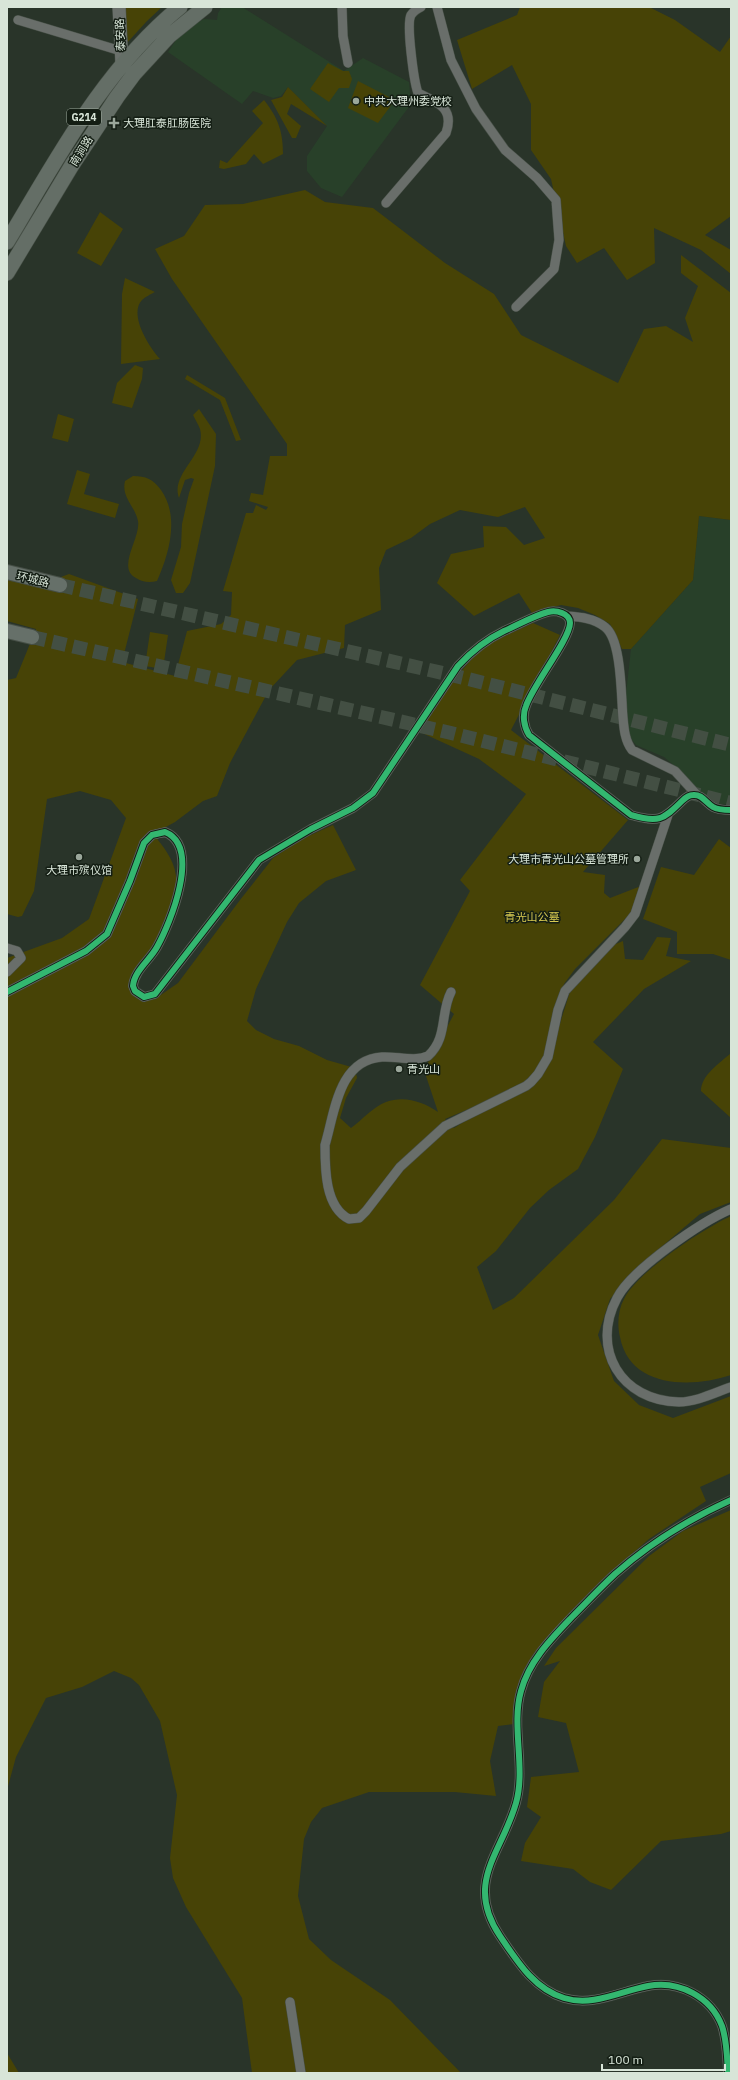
<svg xmlns="http://www.w3.org/2000/svg" width="738" height="2080" font-family="'IBM Plex Sans','Noto Sans SC',sans-serif">
<style>
.built{fill:#284029}
.green{fill:#474306;fill-rule:evenodd}
.lines{fill:none;stroke-linecap:round;stroke-linejoin:round}
.primary-tunnel{stroke:#434f43;stroke-width:14;stroke-dasharray:14 7;stroke-linecap:butt}
.minor-casing{stroke:#464f46;stroke-width:10}
.secondary-casing{stroke:#464f46;stroke-width:14}
.primary-casing{stroke:#464f46;stroke-width:16}
.trunk-casing{stroke:#464f46;stroke-width:16}
.minor{stroke:#696e6a;stroke-width:9}
.secondary{stroke:#6a706b;stroke-width:13}
.primary{stroke:#667069;stroke-width:14}
.trunk{stroke:#646e66;stroke-width:15}
.cycleway-casing{stroke:#141e14;stroke-width:8}
.cycleway{stroke:#33b770;stroke-width:6}
.poi-dot{fill:#9ba79b;stroke:#141e14;stroke-width:1.5}
.labels{text-anchor:middle;stroke-width:3;stroke-linejoin:round;paint-order:stroke}
.shield{fill:#141e14;stroke:#9da99d;stroke-width:1}
.shield-label{font-size:10px;font-weight:bold;fill:#d8e5d8}
.street-label{font-size:11px;fill:#d8e5d8;stroke:#141e14}
.poi-label{font-size:11px;fill:#d8e5d8;stroke:#141e14;text-anchor:start}
.park-label{font-size:11px;fill:#d7c950;stroke:#141e14}
</style>
<rect width="100%" height="100%" fill="#293429"/>
<path class="built" d="M222,7H242L344,71L363,58L409,82L411,104L342,197L321,188L307,171V156L327,126L288,87L281,96L273,98L253,91L242,104L168,52L182,31L204,19L217,20L218,13Z
M699,516L731,520V804H718L694,788L683,773L664,757L636,745L631,739L628,730L625,703L631,649L693,580Z"/>
<path class="green" d="M124,7H162L147,21L126,44Z
M520,7H649L675,20L720,52L731,36V216L705,235L731,250V274L701,250L654,228L655,263L627,280L604,248L577,263L566,246L551,179L531,150V104L512,65L472,89L457,40L517,15Z
M328,63L343,71H349L352,79L349,88H339L329,102L310,89Z
M358,81L395,100L378,123L348,108Z
M288,87L327,126L291,104L287,114L301,126L296,138H292L271,100L282,97Z
M264,100C278,118 283,131 283,154L263,164L254,154L246,164L224,169L219,168L220,160L227,163L263,123L252,111Z
M305,190L325,202L373,208L445,263L494,294L521,335L618,383L644,329L666,326L693,342L685,318L698,286L681,273V255L731,293V520L699,516L693,580L631,649H622L610,624L595,615L578,608L561,605L532,613L519,593L474,616L437,583L451,554L484,547L483,526L506,527L524,545L545,538L525,507L498,517L460,510L430,524L411,538L386,550L379,568L381,610L345,625L344,648L297,660L269,690L230,763L217,796L203,801L175,822L153,834C163,846 174,859 176,876C180,909 147,960 131,988L155,999L178,983L240,900L273,858L302,839L333,825L356,870L326,881L299,903L287,922L256,989L247,1021L256,1030L274,1039L299,1046L327,1060L355,1068L357,1078L346,1098L340,1118L351,1128C362,1120 374,1106 386,1102C404,1095 424,1102 438,1112L424,1070L454,1014L420,985L470,891L460,880L526,794L479,759L420,732L451,683L483,646L533,623L560,635L511,730L628,820L583,872L605,875L604,893L610,898L641,886L632,912L575,969L564,984L553,1038L537,1069L520,1086L537,1075L552,1049L573,982L606,948L623,941L625,959L643,960L657,937L671,938L666,956L691,961L644,989L593,1042L623,1069L595,1137L578,1169L549,1190L530,1208L496,1251L477,1267L493,1310L514,1298L614,1200L662,1139L731,1148V1202L700,1214L640,1265L610,1299L598,1335L614,1381L639,1405L673,1418L731,1396V1473L700,1487L706,1501L649,1539L626,1559L541,1644L526,1666L516,1690L514,1724L498,1726L490,1761L496,1796L455,1792H369L322,1808L311,1822L304,1839L298,1896L309,1939L331,1960L390,2000L461,2073H252L242,1998L186,1907L173,1878L170,1858L177,1795L160,1721L139,1685L131,1678L114,1671L82,1687L46,1698L16,1757L7,1790V958L62,938L89,919L126,818L111,800L80,791L47,799L34,891L22,916L18,917L7,914V680L16,678L36,629L7,621V578L59,590L61,577L69,574L138,599L122,662L175,676L187,631L221,624L231,615L232,592L223,591L246,513H253L256,505L266,510L268,507L249,501L251,493L263,495L270,456H287V444L172,279L155,249L184,236L205,205L243,204ZM516,1089L454,1128L445,1119Z
M100,212L123,229L101,266L77,253Z
M125,278L155,292C151,294 145,297 142,300C128,315 150,348 160,359L121,364L122,294Z
M135,365L143,368L142,379L132,408L112,403L117,383Z
M187,375L225,398L241,440L236,441L220,400L185,379Z
M199,409L216,434L215,466L190,583L183,593H176L171,580L181,547L182,524L189,493L194,479L191,478L185,480L179,498C170,473 207,455 200,429C198,424 195,419 193,415Z
M58,414L74,419L68,442L52,438Z
M77,470L90,474L84,494L119,504L115,518L67,504Z
M133,476C146,476 153,479 161,490C180,517 169,554 157,581C149,583 142,582 136,578C116,568 141,538 138,521C135,506 121,497 125,481Z
M150,632L168,635L163,669L145,666Z
M719,839L731,848V960L713,954H677V932L643,919L661,867L694,875Z
M731,1053V1118L701,1091C701,1075 720,1063 731,1053Z
M731,1216V1375C692,1388 630,1389 620,1337C617,1325 618,1310 624,1299C637,1272 703,1229 731,1216Z
M731,1510V1831L721,1834L661,1841L611,1890L590,1882L573,1869L521,1861L525,1843L541,1817L527,1807L531,1777L579,1772L566,1723L538,1717L544,1682L560,1661L544,1666L556,1648L649,1556L683,1531Z
M7,2053L19,2073H7Z"/>
<g class="lines">
<path class="primary-tunnel" d="M60,585L464,678L731,745
M32,637L451,733L731,803"/>
<defs>
<path id="minor" d="M342,7L343,36L348,63
M437,7L451,60L476,109L505,150L537,178L556,200L559,240L554,269L516,307
M18,20L121,51
M386,203L446,133C455,108 437,102 418,93C414,82 406,24 411,15C413,12 417,9 421,7
M567,616C580,617 594,618 605,627C622,640 621,697 623,718C624,729 625,741 632,750L675,771L697,795
M7,948L17,951L21,958L7,972
M7,992L86,951L107,934L130,881L144,843L152,835L165,832C202,847 170,924 157,947C150,960 134,971 133,986L135,991L144,997L155,994L259,860L311,829L353,808L373,793L458,666C472,651 485,640 504,631C518,625 533,616 548,612C556,610 570,613 570,623C570,639 533,685 526,706C522,715 524,727 529,735L631,815C658,823 663,820 682,801C685,798 688,795 693,795C702,794 706,803 713,807C718,810 725,810 731,810
M451,992C440,1013 448,1038 428,1056C414,1062 397,1056 382,1057C338,1060 335,1112 325,1145C325,1169 325,1207 349,1219L359,1218L366,1211L400,1167L445,1126L526,1086L531,1082L538,1074L548,1057L558,1010L565,991L625,927L635,914L668,815
M731,1209C701,1222 632,1269 617,1298C590,1349 621,1401 679,1402C696,1402 714,1393 731,1387
M290,2002L301,2073
M728,2073C727,2057 727,2041 722,2026C711,1997 679,1980 648,1986C621,1991 593,2007 564,1998C534,1989 517,1961 500,1936C464,1882 502,1853 516,1803C526,1768 511,1726 521,1691C529,1661 551,1639 572,1617C586,1603 600,1588 615,1574C649,1544 689,1519 731,1500"/>
<path id="secondary" d="M119,7L122,64"/>
<path id="primary" d="M7,572L60,585
M7,631L32,637"/>
<path id="trunk" d="M7,242C57,159 103,70 180,7
M7,273L72,165L117,97L134,74L169,36L205,7"/>
</defs>
<use href="#minor" class="minor-casing"/>
<use href="#secondary" class="secondary-casing"/>
<use href="#primary" class="primary-casing"/>
<use href="#trunk" class="trunk-casing"/>
<use href="#minor" class="minor"/>
<use href="#secondary" class="secondary"/>
<use href="#primary" class="primary"/>
<use href="#trunk" class="trunk"/>
<defs>
<path id="cycleway" d="M7,992L86,951L107,934L130,881L144,843L152,835L165,832C202,847 170,924 157,947C150,960 134,971 133,986L135,991L144,997L155,994L259,860L311,829L353,808L373,793L458,666C472,651 485,640 504,631C518,625 533,616 548,612C556,610 570,613 570,623C570,639 533,685 526,706C522,715 524,727 529,735L631,815C658,823 663,820 682,801C685,798 688,795 693,795C702,794 706,803 713,807C718,810 725,810 731,810
M728,2073C727,2057 727,2041 722,2026C711,1997 679,1980 648,1986C621,1991 593,2007 564,1998C534,1989 517,1961 500,1936C464,1882 502,1853 516,1803C526,1768 511,1726 521,1691C529,1661 551,1639 572,1617C586,1603 600,1588 615,1574C649,1544 689,1519 731,1500"/>
</defs>
<use href="#cycleway" class="cycleway-casing"/>
<use href="#cycleway" class="cycleway"/>
</g>
<g class="poi-dot">
<circle cx="356" cy="101" r="4"/>
<path d="M112 117h4v4h4v4h-4v4h-4v-4h-4v-4h4z"/>
<circle cx="79" cy="857" r="4"/>
<circle cx="637" cy="859" r="4"/>
<circle cx="399" cy="1069" r="4"/>
</g>
<g class="labels">
<rect class="shield" x="67" y="109" width="34" height="16" rx="3"/>
<g class="shield-label">
<text x="84" y="121">G214</text>
</g>
<g class="street-label">
<text transform="translate(120 35) rotate(-93)" y="4">泰安路</text>
<text transform="translate(81 151) rotate(-58)" y="4">南涧路</text>
<text transform="translate(33 579) rotate(14)" y="4">环城路</text>
</g>
<g class="poi-label">
<text x="364" y="105">中共大理州委党校</text>
<text x="123" y="127">大理肛泰肛肠医院</text>
<text x="629" y="863" text-anchor="end">大理市青光山公墓管理所</text>
<text x="79" y="874" text-anchor="middle">大理市殡仪馆</text>
<text x="407" y="1073">青光山</text>
</g>
<g class="park-label">
<text x="532" y="921">青光山公墓</text>
</g>
</g>
<rect width="738" height="2080" fill="none" stroke="#d8e5d8" stroke-width="16"/>
<path d="M602 2064v6h123v-6" fill="none" stroke="#d8e5d8" stroke-width="2"/>
<text x="608" y="2064" font-size="12" fill="#d8e5d8" stroke="#141e14" stroke-width="3" paint-order="stroke">100 m</text>
</svg>
